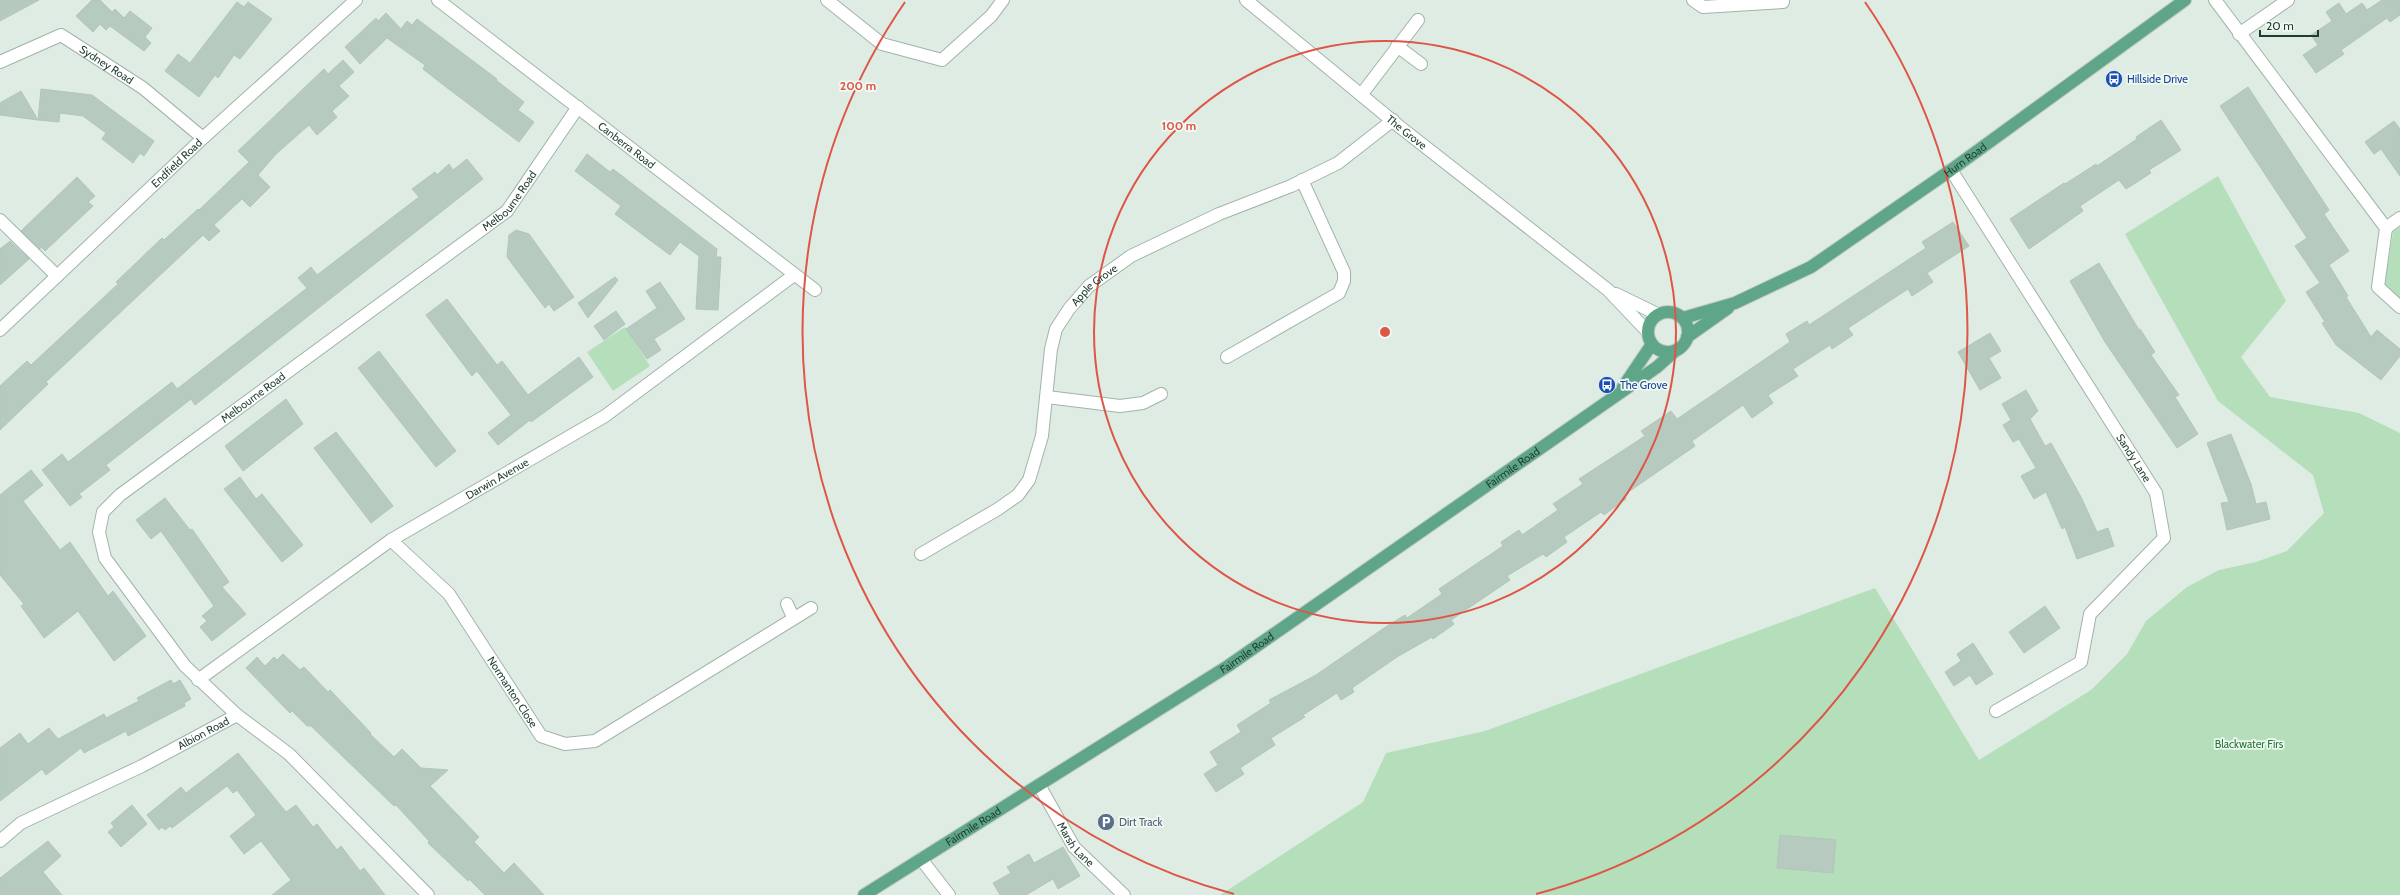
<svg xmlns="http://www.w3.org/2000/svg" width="2400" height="895" font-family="Cabin,sans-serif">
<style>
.green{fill:#b5dfba}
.building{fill:#b7cabf;stroke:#b1c6ba}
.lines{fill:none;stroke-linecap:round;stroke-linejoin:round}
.minor-casing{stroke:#a1b4aa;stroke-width:14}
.major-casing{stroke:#c0c9c5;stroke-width:14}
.minor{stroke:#fff;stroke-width:12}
.major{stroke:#5fa688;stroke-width:12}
.ring{fill:none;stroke:#dd5646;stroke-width:2}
.labels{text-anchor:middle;stroke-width:3.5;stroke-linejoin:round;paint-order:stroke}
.street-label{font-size:11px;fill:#1e3d30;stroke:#f0f8f2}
.transit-label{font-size:11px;fill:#164399;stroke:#f0f8f2;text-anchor:start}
.park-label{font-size:11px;fill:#257838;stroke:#f0f8f2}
.service-label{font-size:11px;fill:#4e5e75;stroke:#f0f8f2;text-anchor:start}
.centre{fill:#dd5646;stroke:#f0f8f2;stroke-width:2}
.ring-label{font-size:12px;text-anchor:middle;font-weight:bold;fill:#dd5646;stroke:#f0f8f2;stroke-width:3.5;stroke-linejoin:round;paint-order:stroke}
</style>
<rect width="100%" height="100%" fill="#dfece4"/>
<path class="green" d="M2218,176L2286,301L2241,357L2270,397L2359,413L2400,433V895H1220L1363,802L1386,753L1485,731L1875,588L1979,760L2091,690L2127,654L2146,621L2187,587L2219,570L2256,562L2287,551L2324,513L2313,475L2218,401L2125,234Z
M2400,227V299L2385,284L2393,232Z
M625,327L650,366L613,391L587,352Z"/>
<path class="building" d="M0,0H39L0,21Z
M92,0H100L112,12L115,9L124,18L130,11L152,28L145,37L151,43L144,51L110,26L106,30L100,24L93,32L76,16Z
M2382,0H2400V15L2390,22L2387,18L2341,50L2344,54L2316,73L2303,55L2318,45L2311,35L2332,21L2326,12L2339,3L2346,14L2362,3L2367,10Z
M237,2L244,7L248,2L272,19L240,59L234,55L218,78L215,75L199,97L165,71L178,54L190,63Z
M386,13L401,29L407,21L412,25L417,19L497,79L496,80L524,102L518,110L534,122L519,142L446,87L423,69L425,65L387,38L360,64L345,47L376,18L378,21Z
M343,60L354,72L339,86L349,96L332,111L337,117L317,135L309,125L276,154L258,175L270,187L250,207L242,199L214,225L220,231L209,241L203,235L46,382L48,384L0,430V386L27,361L31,365L118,284L116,282L162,238L164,240L198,209L199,210L249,162L238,151L324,69L328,74Z
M2248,87L2329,210L2324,214L2349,251L2329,265L2348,296L2346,297L2371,337L2377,330L2400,349V356L2381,380L2336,345L2322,323L2325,322L2306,292L2320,283L2295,246L2307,238L2220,106Z
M41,89L92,95L154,141L144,156L140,153L133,163L102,139L106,133L83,116L60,113L59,122L38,120Z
M21,91L38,120L0,115V103Z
M2161,120L2181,150L2149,170L2151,173L2126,189L2119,180L2080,206L2083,211L2029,249L2010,219L2064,183L2065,184L2096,164L2097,166L2137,139L2136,137Z
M2394,121L2400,129V176L2381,149L2374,154L2365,142Z
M587,154L610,172L613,169L717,249L716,257H721L718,310L696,309L699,256L680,242L670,255L615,214L621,206L575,171Z
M467,159L483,179L195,405L191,399L106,465L110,470L79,494L82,497L70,506L42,470L62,454L68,462L172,382L177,389L307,288L298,278L311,267L317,275L419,197L412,189L435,172L437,175L449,164L453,170Z
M77,177L95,196L88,202L93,206L45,251L41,247L40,249L21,231Z
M1953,222L1969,246L1927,273L1933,282L1912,296L1908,289L1848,328L1853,335L1832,349L1830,345L1793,369L1798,376L1768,395L1773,403L1752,418L1743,405L1692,441L1695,446L1624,495L1626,499L1604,515L1601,512L1564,537L1567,542L1546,557L1543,554L1507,576L1510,580L1451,620L1454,624L1433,639L1432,637L1397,657L1352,688L1354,692L1341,700L1337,693L1303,715L1305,717L1271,738L1275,745L1240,768L1244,774L1216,792L1204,774L1218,765L1210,752L1241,732L1237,725L1271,703L1269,700L1316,675L1387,626L1405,615L1407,618L1442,594L1439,589L1503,546L1501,542L1519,530L1522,535L1558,510L1553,504L1583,484L1579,479L1645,436L1641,431L1671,411L1677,419L1790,342L1786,334L1807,321L1809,325L1926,248L1922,242Z
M516,230L529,234L574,297L554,311L549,304L545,308L507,257L509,235Z
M10,241L29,259L0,285V249Z
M2099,263L2139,330L2140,329L2155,352L2151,355L2179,395L2175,397L2198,434L2177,448L2105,342L2070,281Z
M615,277L618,280L588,318L578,303Z
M660,282L685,319L654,339L661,350L647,359L626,329L657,308L646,291Z
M447,299L497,365L502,361L528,395L579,357L593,377L531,422L530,420L498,445L488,433L511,415L477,371L472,376L426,315Z
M616,311L625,324L604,340L594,326Z
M1990,333L2001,351L1989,358L2001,378L1980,390L1958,352Z
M379,351L456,451L436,467L358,368Z
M2026,390L2038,411L2030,419L2045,446L2051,443L2081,497L2097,532L2108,528L2114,546L2077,559L2065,527L2062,529L2046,492L2034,499L2021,476L2036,468L2019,439L2013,442L2003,425L2011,420L2002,404Z
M286,399L303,424L243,471L225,446Z
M336,432L393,506L371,523L314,448Z
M2231,434L2251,484L2256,504L2266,502L2270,519L2227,530L2221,503L2229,502L2207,443Z
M31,470L43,485L23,501L60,550L70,542L108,596L113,591L146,636L114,661L78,611L44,638L21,606L24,604L0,575V495Z
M240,477L256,499L262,494L303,545L282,562L224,489Z
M165,498L190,530L192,529L229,582L222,587L246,614L212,641L200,627L207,621L202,616L214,606L161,531L151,539L136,520Z
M2045,606L2060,628L2024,653L2009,632Z
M1973,643L1993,674L1976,685L1970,675L1954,686L1945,672L1961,661L1957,654Z
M283,654L300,670L304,667L328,692L330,690L371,733L370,734L394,757L402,749L421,768L448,770L430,786L479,837L474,842L504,873L514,863L544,895H485L469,879L468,881L428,843L429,841L396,805L394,806L311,726H307L292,711L290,713L246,668L257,657L265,666L274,657L277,660Z
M171,680L173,684L180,680L191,699L184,703L185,706L128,736L126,731L84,753L81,748L46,775L42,769L0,801V748L20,733L28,744L49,728L58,739L104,714L106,718L139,701L137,698Z
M238,753L286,812L296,805L313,827L317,824L337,850L341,846L360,871L364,868L385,895H272L291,880L261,841L244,854L230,836L256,815L237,790L233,793L227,786L172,828L170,826L165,830L162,827L159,830L147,815L181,787L186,793Z
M132,805L147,824L121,847L108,832L114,827L111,823Z
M1780,835L1836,840L1833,873L1777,868Z
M48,841L61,856L43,872L62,895H0V878Z
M1063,847L1080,876L1058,889L1053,879L1026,895H1000L993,883L1011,873L1007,867L1029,854L1034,863Z"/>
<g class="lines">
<defs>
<g id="minor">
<path id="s1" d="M438,0L815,290"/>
<path d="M827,0L882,44L942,60L991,16L1003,0"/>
<path id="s2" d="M1246,0L1400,127L1608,290L1647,331"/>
<path d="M1693,0L1703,7L1783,2"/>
<path d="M2215,0L2386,228L2400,218"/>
<path d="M2239,34L2288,0"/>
<path d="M1397,46L1421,64"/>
<path id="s3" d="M0,62L61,35L143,88L203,138"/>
<path d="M1361,95L1418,20"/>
<path id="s4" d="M1951,170L2156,493L2164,538L2090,614L2081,662L1996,711"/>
<path d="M0,220L57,276"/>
<path d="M2386,228L2378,287L2400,307"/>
<path d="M1616,294L1657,314"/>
<path id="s5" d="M0,330L203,138L356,0"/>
<path d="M1227,357L1339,293L1344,281V272L1302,180"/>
<path d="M1047,397L1120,406L1143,403L1161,394"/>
<path id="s6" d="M391,540L449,594L541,736L565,744L595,741L811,608"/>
<path id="s7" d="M921,554L998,509L1018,495L1029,480L1042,436L1051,349L1056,329L1069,309L1089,286L1131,256L1219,214L1291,186L1338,163L1393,120"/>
<path d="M787,604L793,617"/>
<path id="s8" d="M198,680L391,540L605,416L794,275"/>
<path id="s9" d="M237,715L185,666L105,558L99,532L103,512L120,495L507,211L578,107"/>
<path id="s10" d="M1039,785L1074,847L1124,895"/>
<path id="s11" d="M0,841L21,823L142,766L237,715L289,754L428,895"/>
<path d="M921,859L949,895"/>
</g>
<g id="major">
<circle cx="1668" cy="332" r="20"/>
<path id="s12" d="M1683,318L1735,303L1811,267L1951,170L2185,0"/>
<path d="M1687,337L1728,308"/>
<path d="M1623,387L1652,344"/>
<path id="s13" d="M864,895L1228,666L1657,367L1676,350"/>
</g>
</defs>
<use href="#minor" class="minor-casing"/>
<use href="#major" class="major-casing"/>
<use href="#minor" class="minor"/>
<use href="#major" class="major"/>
</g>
<g class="ring">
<circle cx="1385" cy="332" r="291"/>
<path d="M1234 894A582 582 0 0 1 905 2M1865 2A582 582 0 0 1 1536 894"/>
</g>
<defs>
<symbol id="bus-disc" viewBox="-11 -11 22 22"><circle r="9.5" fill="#1a4fb4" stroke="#f0f8f2"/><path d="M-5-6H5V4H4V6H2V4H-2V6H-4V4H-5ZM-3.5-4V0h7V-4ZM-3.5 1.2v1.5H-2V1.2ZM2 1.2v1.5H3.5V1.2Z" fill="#fff"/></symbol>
<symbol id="parking-disc" viewBox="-11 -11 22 22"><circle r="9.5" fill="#5c6f8a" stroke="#f0f8f2"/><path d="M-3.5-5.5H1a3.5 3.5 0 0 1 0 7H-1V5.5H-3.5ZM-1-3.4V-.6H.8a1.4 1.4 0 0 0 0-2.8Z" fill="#fff"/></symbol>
</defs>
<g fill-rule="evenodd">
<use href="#bus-disc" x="2104" y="69" width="20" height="20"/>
<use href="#bus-disc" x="1597" y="375" width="20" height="20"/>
<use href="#parking-disc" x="1096" y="812" width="20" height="20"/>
</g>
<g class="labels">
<g class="street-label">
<text dy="4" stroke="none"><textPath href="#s3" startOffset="121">Sydney Road</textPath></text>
<text dy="4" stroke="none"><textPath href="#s2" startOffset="208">The Grove</textPath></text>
<text dy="4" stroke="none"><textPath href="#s1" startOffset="238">Canberra Road</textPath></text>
<text dy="4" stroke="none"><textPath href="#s12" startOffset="326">Hurn Road</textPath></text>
<text dy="4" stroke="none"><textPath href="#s5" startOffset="243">Endfield Road</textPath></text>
<text dy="4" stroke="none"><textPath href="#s9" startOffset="766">Melbourne Road</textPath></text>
<text dy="4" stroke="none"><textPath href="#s7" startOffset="345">Apple Grove</textPath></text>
<text dy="4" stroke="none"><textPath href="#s9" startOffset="442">Melbourne Road</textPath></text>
<text dy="4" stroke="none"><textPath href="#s4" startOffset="341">Sandy Lane</textPath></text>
<text dy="4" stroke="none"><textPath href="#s13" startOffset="777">Fairmile Road</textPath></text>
<text dy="4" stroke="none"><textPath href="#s8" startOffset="361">Darwin Avenue</textPath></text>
<text dy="4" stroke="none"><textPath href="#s13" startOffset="453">Fairmile Road</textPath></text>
<text dy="4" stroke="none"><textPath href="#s6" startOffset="196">Normanton Close</textPath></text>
<text dy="4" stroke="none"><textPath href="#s11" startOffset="231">Albion Road</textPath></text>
<text dy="4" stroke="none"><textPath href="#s13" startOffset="129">Fairmile Road</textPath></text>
<text dy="4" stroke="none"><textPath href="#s10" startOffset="70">Marsh Lane</textPath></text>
</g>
<g class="transit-label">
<text x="2127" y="83">Hillside Drive</text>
<text x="1620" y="389">The Grove</text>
</g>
<g class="park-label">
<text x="2249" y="748">Blackwater Firs</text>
</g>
<g class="service-label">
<text x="1119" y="826">Dirt Track</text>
</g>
</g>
<circle cx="1385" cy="332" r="6" class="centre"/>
<g class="ring-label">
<text x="858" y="90">200 m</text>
<text x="1179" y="130">100 m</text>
</g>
<path d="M2260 30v6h58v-6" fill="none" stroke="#1e3d30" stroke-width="2"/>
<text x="2266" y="30" font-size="12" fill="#1e3d30" stroke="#f0f8f2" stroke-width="3" paint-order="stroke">20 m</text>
</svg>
